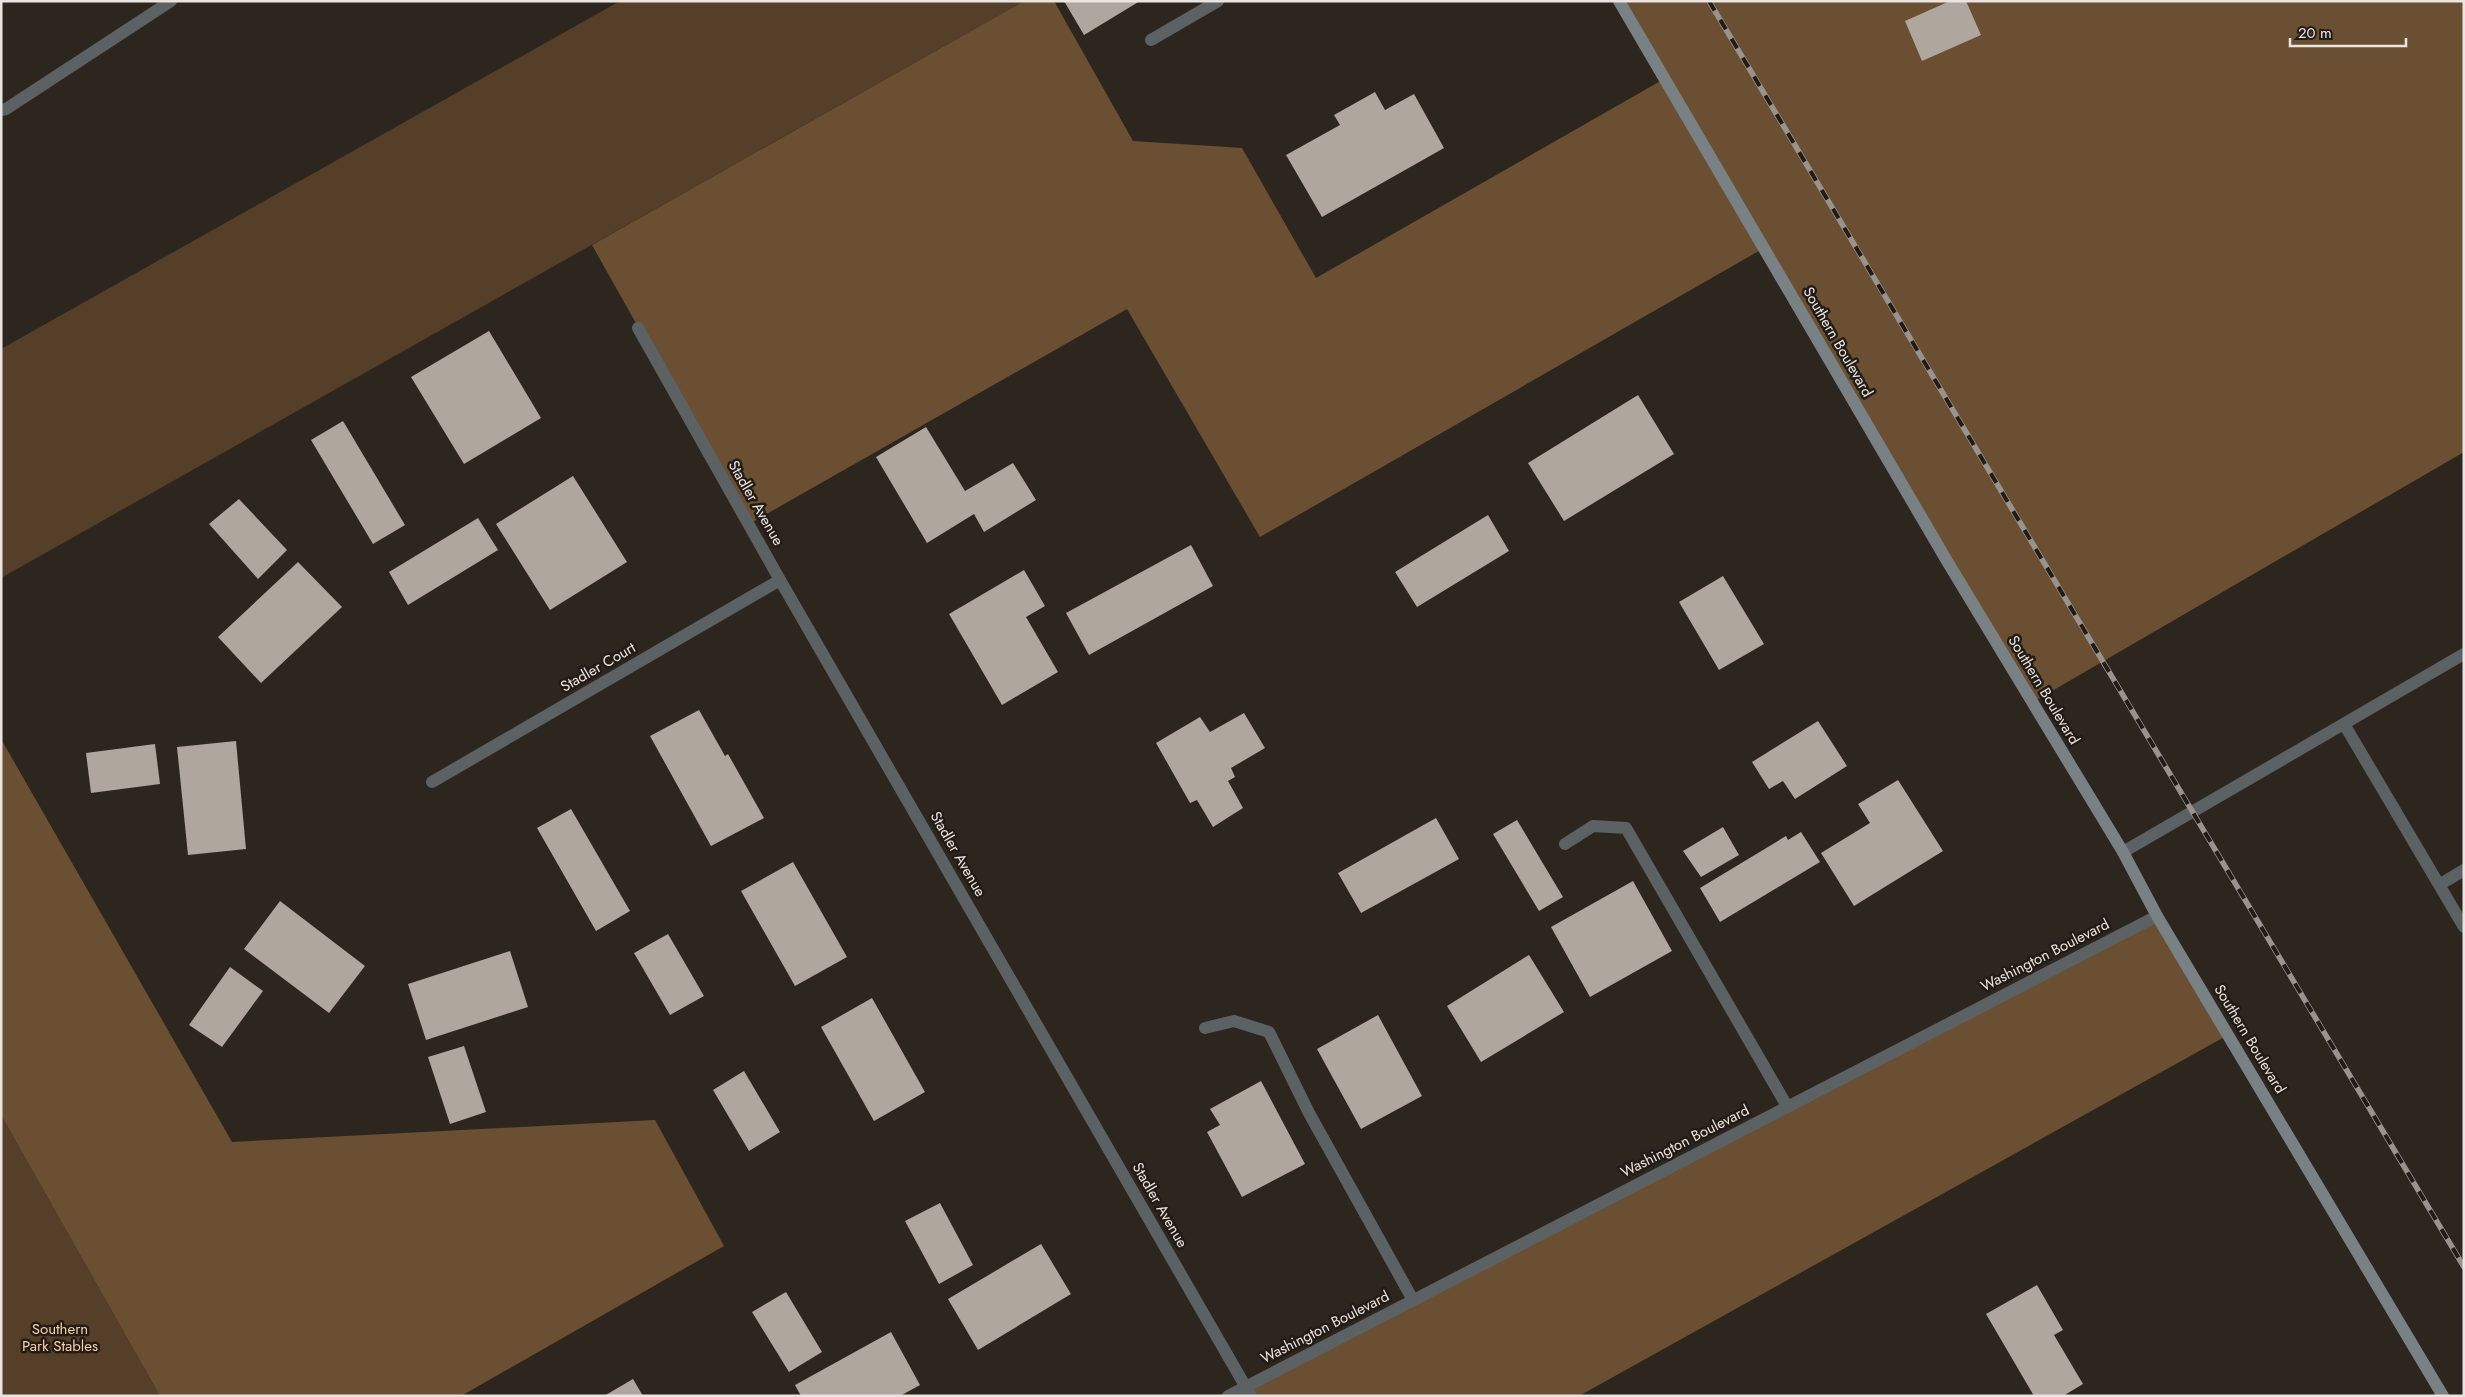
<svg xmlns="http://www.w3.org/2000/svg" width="2465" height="1397" font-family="Jost,sans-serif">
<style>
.green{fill:#563f28}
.forest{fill:#6b4f33}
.building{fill:#afa69d}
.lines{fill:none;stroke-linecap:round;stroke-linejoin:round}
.lane{stroke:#5c6163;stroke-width:12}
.street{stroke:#5c6163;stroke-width:12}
.secondary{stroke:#798185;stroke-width:12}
.rail-casing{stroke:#99938e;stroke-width:5.5}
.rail{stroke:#231c16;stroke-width:4;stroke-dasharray:11;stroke-linecap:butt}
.labels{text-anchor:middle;stroke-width:5;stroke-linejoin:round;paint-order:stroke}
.street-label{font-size:15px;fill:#eae5e1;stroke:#231c16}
.park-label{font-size:15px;fill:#f8cfa8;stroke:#231c16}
</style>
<rect width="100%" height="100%" fill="#2d261f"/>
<path class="green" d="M620,1H1024L1,578V349Z
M1,1115L160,1396H1Z"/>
<path class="forest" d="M1024,1H1054L1133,141L1242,148L1316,278L1664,79L1619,1H2464V452L2033,702L1764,248L1260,537L1127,309L749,524L592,245Z
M1,739L232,1142L655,1120L724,1246L461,1396H160L1,1115Z
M2157,916L2228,1035L1579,1396H1251L1246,1386Z"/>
<path class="building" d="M1064,1H1140L1084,35Z
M1950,1H1966L1981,35L1922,61L1905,21Z
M1375,92L1385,110L1414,94L1444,148L1322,217L1286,155L1340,125L1334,115Z
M489,331L541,418L464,464L411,377Z
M1638,395L1674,454L1564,521L1528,463Z
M343,421L405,525L373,544L311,440Z
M926,427L965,491L1013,463L1036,500L984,532L974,514L927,543L876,457Z
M573,476L627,562L550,610L496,524Z
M239,499L287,550L258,579L209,524Z
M1488,515L1509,551L1417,607L1395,572Z
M478,518L498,550L408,605L389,572Z
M1191,545L1213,586L1089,655L1066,613Z
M298,562L342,607L261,683L218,637Z
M1024,570L1045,606L1026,617L1058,672L1002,705L949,614Z
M1723,576L1764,644L1719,670L1679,602Z
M699,710L725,756L728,754L764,818L711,846L650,736Z
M1244,713L1265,748L1231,768L1235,777L1228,781L1243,808L1213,827L1197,800L1190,803L1156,743L1200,717L1210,732Z
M1818,721L1847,766L1795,799L1783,781L1769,789L1752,762Z
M236,741L246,849L188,855L177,747Z
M155,744L160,784L91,793L86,753Z
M1898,780L1943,851L1854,906L1821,853L1870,823L1858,804Z
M571,809L630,911L596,931L537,828Z
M1436,818L1459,859L1361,913L1338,873Z
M1517,820L1563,897L1539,911L1493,834Z
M1723,827L1739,855L1701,877L1683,851Z
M1801,832L1820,862L1720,922L1700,888L1786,836L1788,840Z
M793,862L847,957L795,986L741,891Z
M1633,881L1672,951L1590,997L1551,927Z
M280,901L365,966L329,1013L244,949Z
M668,934L704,996L670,1015L634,953Z
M510,951L528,1007L426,1040L408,984Z
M1529,955L1564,1012L1481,1062L1447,1006Z
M230,967L263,991L222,1047L189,1025Z
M872,998L925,1092L874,1121L821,1027Z
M1378,1015L1422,1096L1361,1129L1317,1049Z
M464,1046L486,1112L450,1124L428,1057Z
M744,1071L780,1132L749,1151L713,1090Z
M1261,1081L1305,1164L1242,1197L1207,1132L1220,1125L1210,1109Z
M940,1203L973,1265L939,1284L905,1221Z
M1041,1244L1071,1294L978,1350L948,1299Z
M2037,1285L2063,1330L2054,1335L2083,1384L2063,1396H2034L1986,1314Z
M786,1292L822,1352L789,1372L752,1312Z
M891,1332L920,1385L900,1396H801L795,1385Z
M633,1379L643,1396H604Z"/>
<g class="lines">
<path class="lane" d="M1151,40L1218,1
M1,110L6,109L171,1
M2344,724L2464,927
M1565,844L1593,826L1626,828L1787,1106
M2123,852L2464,654
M2439,885L2464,870
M1205,1028L1234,1021L1269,1032L1309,1113L1413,1300"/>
<path class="street" d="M638,328L780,580L1251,1396
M432,782L780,580
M1228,1396L2157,916"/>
<path class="secondary" d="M1619,1L1947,561L2123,852L2157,916L2443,1396"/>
<defs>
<path id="rail" d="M1709,1L2464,1267"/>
</defs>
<use href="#rail" class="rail-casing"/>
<use href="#rail" class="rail"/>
</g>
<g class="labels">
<g class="street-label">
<text transform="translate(1838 342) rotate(60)" y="5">Southern Boulevard</text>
<text transform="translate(756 503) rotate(60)" y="5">Stadler Avenue</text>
<text transform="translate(598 667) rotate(-30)" y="5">Stadler Court</text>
<text transform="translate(2044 690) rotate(59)" y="5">Southern Boulevard</text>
<text transform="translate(958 854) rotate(60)" y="5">Stadler Avenue</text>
<text transform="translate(2045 955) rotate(-27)" y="5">Washington Boulevard</text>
<text transform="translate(2250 1039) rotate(59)" y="5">Southern Boulevard</text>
<text transform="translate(1685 1141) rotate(-27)" y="5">Washington Boulevard</text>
<text transform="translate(1160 1205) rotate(60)" y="5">Stadler Avenue</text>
<text transform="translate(1325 1327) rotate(-27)" y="5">Washington Boulevard</text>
</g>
<g class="park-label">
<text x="60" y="1334">Southern<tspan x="60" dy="17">Park Stables</tspan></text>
</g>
</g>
<rect width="2465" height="1397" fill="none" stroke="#eae5e1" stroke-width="5"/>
<path d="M2290 38v8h116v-8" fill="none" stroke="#eae5e1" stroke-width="2.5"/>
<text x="2298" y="38" font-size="15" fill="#eae5e1" stroke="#231c16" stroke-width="4" paint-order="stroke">20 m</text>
</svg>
